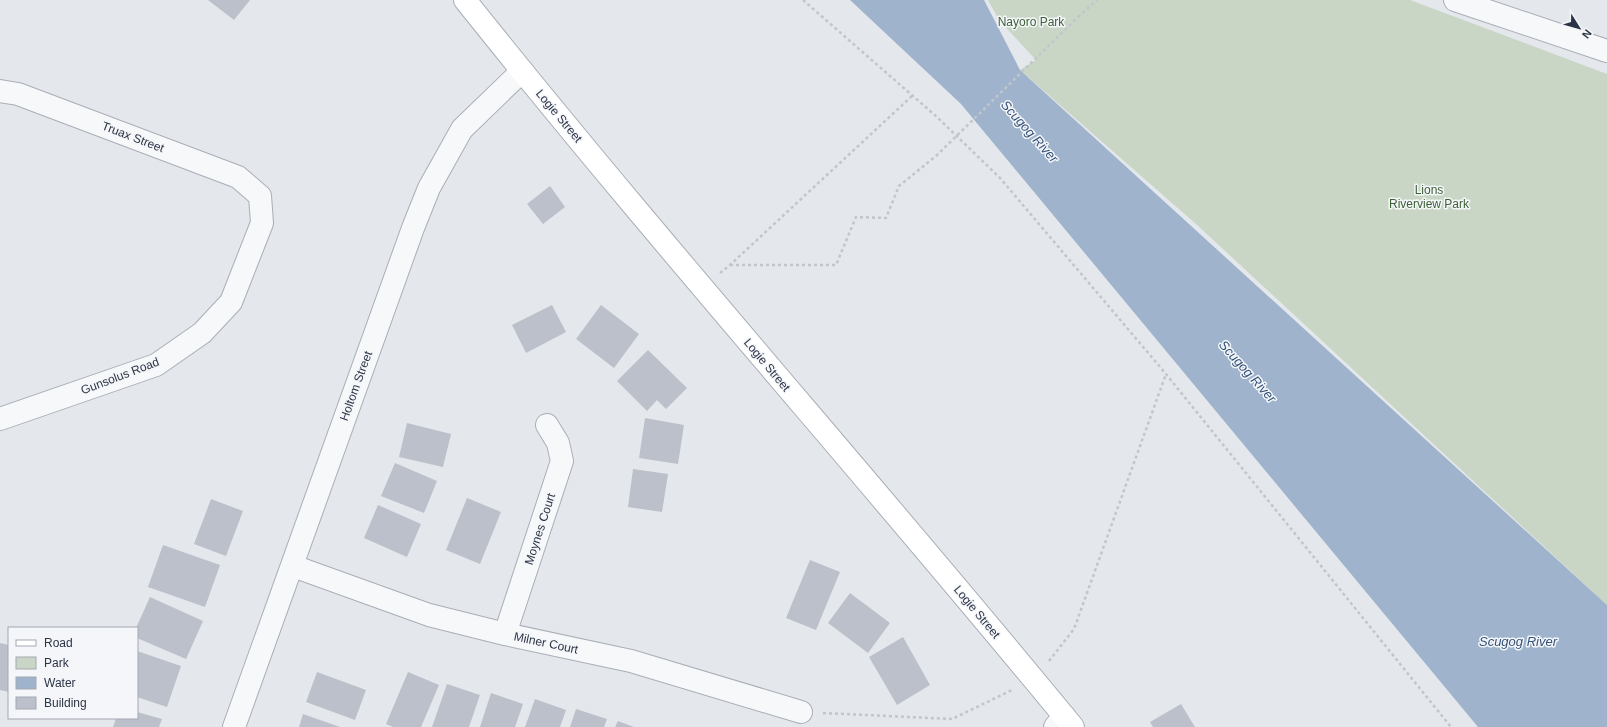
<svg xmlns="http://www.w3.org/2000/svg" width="1607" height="727" font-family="Arial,sans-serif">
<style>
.green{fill:#c9d6c5}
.water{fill:#9fb4cc}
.building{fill:#bbc0ca}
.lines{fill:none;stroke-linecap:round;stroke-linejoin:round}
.street-casing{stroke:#a9aeb7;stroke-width:24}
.secondary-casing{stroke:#a9aeb7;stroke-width:24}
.path{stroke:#c2c5cb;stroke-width:2.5;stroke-dasharray:3 3;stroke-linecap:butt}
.street{stroke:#f7f8fa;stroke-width:22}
.secondary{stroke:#fff;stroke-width:22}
.path-bridge{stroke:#c2c5cb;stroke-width:2.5;stroke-dasharray:3 3;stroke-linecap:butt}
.labels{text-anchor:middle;stroke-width:3;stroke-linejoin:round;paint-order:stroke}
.park-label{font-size:12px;fill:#3f6138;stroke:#f4f6f9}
.street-label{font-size:12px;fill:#2b3445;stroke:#f4f6f9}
.water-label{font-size:13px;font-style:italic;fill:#34527a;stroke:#f4f6f9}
</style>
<rect width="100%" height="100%" fill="#e4e7ec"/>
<path class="green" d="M988,0H1410L1607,74V605L1196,224L1020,70L1036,60L999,20Z"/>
<path class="water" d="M850,0H984L1020,70L1607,605V727H1478L961,104Z"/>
<path class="building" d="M208,0H250L234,20Z
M550,186L565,207L543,224L527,204Z
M552,305L566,332L526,353L512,325Z
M601,305L639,334L614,368L576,339Z
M648,350L687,388L666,409L657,400L647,411L617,381Z
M645,418L684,425L678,464L639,458Z
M407,423L451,434L443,467L399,457Z
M395,463L437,481L424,513L381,496Z
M633,469L668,474L662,512L628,507Z
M467,498L501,512L480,564L446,550Z
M211,499L243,511L226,556L194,544Z
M378,505L421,524L407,557L364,538Z
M163,545L220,565L205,607L148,587Z
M810,560L840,572L816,630L786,618Z
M850,593L890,623L868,653L828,623Z
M150,597L203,621L186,659L137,638L136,628Z
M903,637L930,685L897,705L869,657Z
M0,643L9,645V692L0,690Z
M137,651L181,666L167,707L137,697Z
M317,672L366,690L355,720L306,702Z
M408,672L439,685L421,727H393L386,724Z
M447,684L480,695L469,727H432Z
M491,693L523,704L515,727H480Z
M535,699L566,710L560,727H525Z
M1181,704L1195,727H1153L1150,722Z
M576,709L607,719L604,727H570Z
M137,712L162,719L159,727H113L116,718H137Z
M303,714L340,727H299Z
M618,721L634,727H615Z"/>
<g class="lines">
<defs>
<path id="street" d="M1455,0L1607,51
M0,91L18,94L238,177L260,196L262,223L231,302L202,333L156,365L0,419
M293,566L429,615L505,634L631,661L801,712
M505,634L562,461L558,443L547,425
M234,727L413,228L429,188L462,129L522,71
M1055,727L1064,716"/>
<path id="secondary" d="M465,0C662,247 873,483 1073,727"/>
</defs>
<use href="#street" class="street-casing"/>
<use href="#secondary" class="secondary-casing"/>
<path class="path" d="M803,0L937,117L1000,178L1166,374L1451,727
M1078,17L1097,0
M730,265H836L856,217L886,218L899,186L936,156
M720,273L730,265L912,96
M1049,661L1074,629L1166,374
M823,713L952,719L1012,690"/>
<use href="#street" class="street"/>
<use href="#secondary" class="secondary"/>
<path class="path-bridge" d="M936,156L1078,17"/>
</g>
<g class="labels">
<g class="park-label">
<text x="1031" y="26">Nayoro Park</text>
<text x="1429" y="194">Lions<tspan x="1429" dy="14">Riverview Park</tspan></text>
</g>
<g class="street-label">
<text transform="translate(559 116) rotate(50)" y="4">Logie Street</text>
<text transform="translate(133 137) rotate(21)" y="4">Truax Street</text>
<text transform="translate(767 365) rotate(50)" y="4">Logie Street</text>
<text transform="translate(120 376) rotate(-21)" y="4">Gunsolus Road</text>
<text transform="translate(356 386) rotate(-70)" y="4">Holtom Street</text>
<text transform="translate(540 529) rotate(-72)" y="4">Moynes Court</text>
<text transform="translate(977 612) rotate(50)" y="4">Logie Street</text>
<text transform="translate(546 643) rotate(12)" y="4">Milner Court</text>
</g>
<g class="water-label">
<text transform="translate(1030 131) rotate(48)" y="5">Scugog River</text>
<text transform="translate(1248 371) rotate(48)" y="5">Scugog River</text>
<text x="1518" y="646">Scugog River</text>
</g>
</g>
<rect x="8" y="627" width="130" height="92" fill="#f4f6f9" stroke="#a4a8b1"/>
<rect x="16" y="640" width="20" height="6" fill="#ffffff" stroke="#a4a8b1"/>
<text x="44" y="647" font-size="12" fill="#2b3445">Road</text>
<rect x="16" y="657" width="20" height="12" fill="#c9d6c5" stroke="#a4a8b1"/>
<text x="44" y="667" font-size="12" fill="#2b3445">Park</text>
<rect x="16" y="677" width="20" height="12" fill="#9fb4cc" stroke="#a4a8b1"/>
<text x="44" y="687" font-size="12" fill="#2b3445">Water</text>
<rect x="16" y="697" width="20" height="12" fill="#bbc0ca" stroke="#a4a8b1"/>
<text x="44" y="707" font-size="12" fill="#2b3445">Building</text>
<g transform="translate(1579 28) rotate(127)" stroke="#f4f6f9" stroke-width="3" paint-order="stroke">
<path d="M0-3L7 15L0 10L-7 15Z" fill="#2b3445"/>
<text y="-6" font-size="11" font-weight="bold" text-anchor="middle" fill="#2b3445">N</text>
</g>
</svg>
